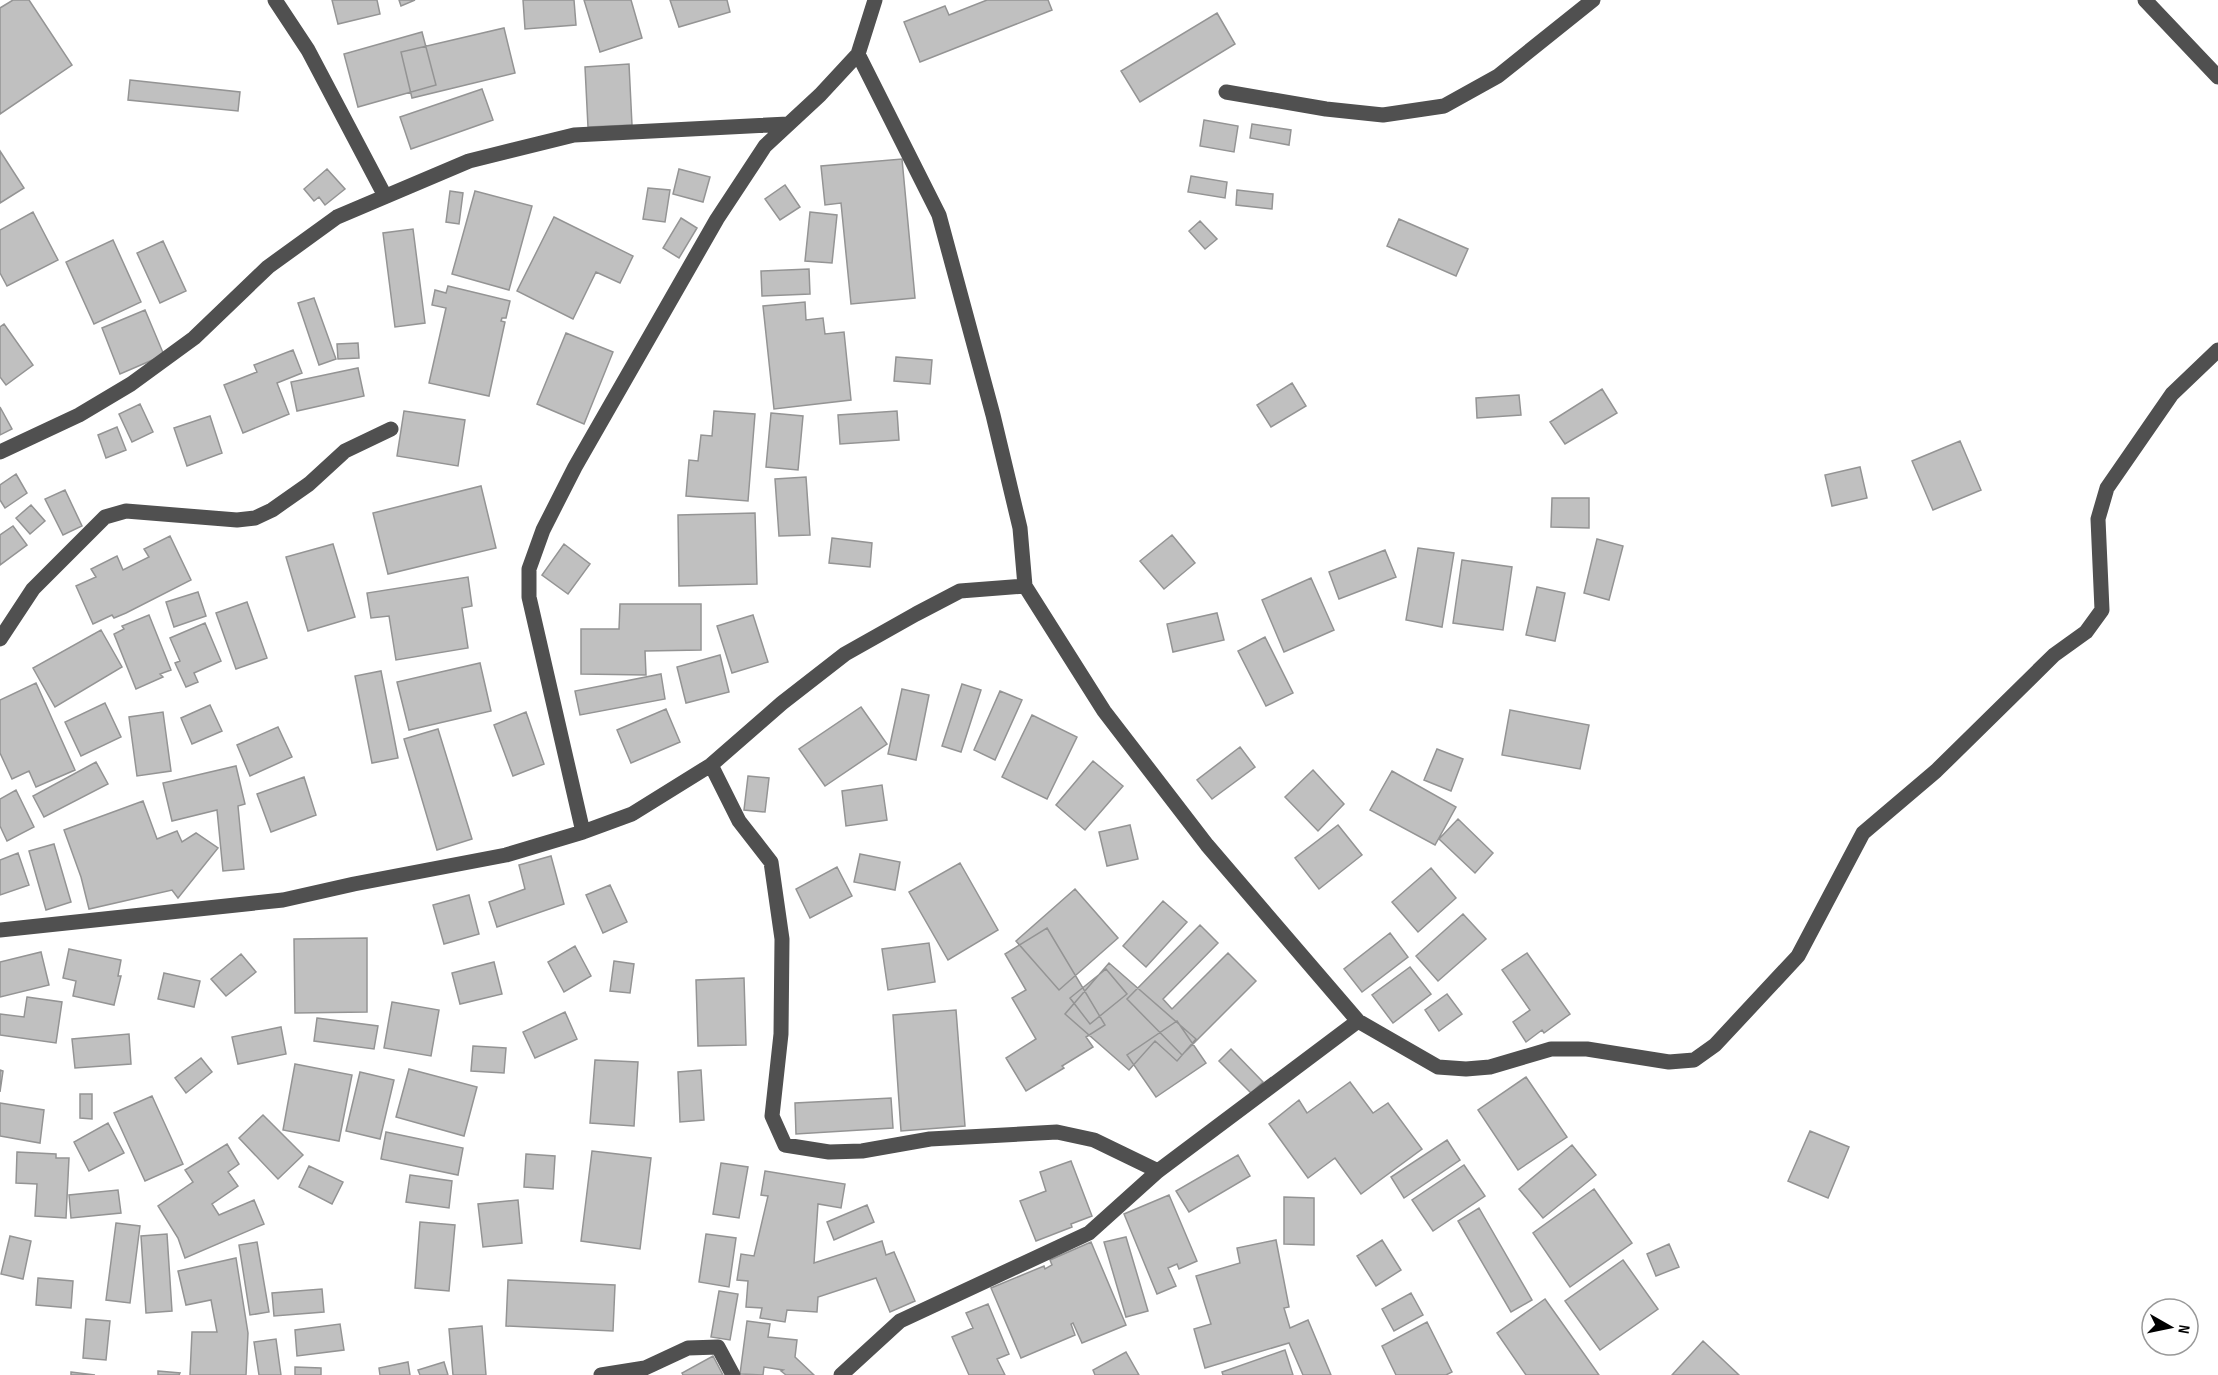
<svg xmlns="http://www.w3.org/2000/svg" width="2218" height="1375" font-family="'Sofia Sans Condensed',sans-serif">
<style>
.building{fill:#c0c0c0;stroke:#949494;stroke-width:1.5}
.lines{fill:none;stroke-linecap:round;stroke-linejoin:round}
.minor{stroke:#505050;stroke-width:15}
</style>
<rect width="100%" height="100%" fill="#fff"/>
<path class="building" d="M13,0H29L72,65L0,114V8Z
M332,0H377L380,14L338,24Z
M399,0H415L401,6Z
M523,0H574L576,25L525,29Z
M584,0H631L642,38L600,52Z
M670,0H727L730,12L679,27Z
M987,0H1048L1052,10L920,62L904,22L945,6L949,15Z
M1217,13L1235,44L1140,102L1121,71Z
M504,28L515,73L412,98L401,52Z
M422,32L436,85L358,107L344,54Z
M629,64L632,125L588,127L585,67Z
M130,80L240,92L238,111L128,100Z
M482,89L493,120L411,149L400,117Z
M1204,120L1238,126L1234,152L1200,146Z
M1252,124L1291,130L1289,145L1250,138Z
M0,151L24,188L0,203Z
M902,159L915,298L851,304L841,203L825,205L821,166Z
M327,169L345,189L325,205L319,197L314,201L304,189Z
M679,169L710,177L703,202L673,194Z
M1191,176L1227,182L1225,198L1188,192Z
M785,185L800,207L780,220L765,199Z
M648,188L670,190L665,222L643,219Z
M1237,190L1273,194L1272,209L1236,205Z
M450,191L463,193L459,224L446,222Z
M475,191L532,206L509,290L452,274Z
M33,212L58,260L7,286L0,273V230Z
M810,212L837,215L832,263L805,261Z
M554,217L633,256L620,283L596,272L573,319L517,291Z
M681,218L697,228L679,258L663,248Z
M1399,219L1468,249L1456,276L1387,246Z
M1200,221L1217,239L1205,249L1189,231Z
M413,229L425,323L395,327L383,233Z
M113,240L141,302L94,324L66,262Z
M163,241L186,291L160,303L137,253Z
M809,269L810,294L762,296L761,271Z
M448,286L510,301L506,318H502L501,321L505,322L489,396L429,383L446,308L432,305L435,290L446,293Z
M314,298L336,359L319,365L298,303Z
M805,302L806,320L823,318L825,334L844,332L851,400L774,409L763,306Z
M145,310L164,355L120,374L102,328Z
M4,324L33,365L6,385L0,377V327Z
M566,333L613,352L584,424L537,404Z
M358,343L359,358L338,359L337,344Z
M293,350L302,373L277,383L289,414L243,433L224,385L257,372L254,365Z
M896,357L932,360L930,384L894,381Z
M358,368L364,396L297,411L291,382Z
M1292,383L1306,406L1271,427L1257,405Z
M1602,389L1617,413L1565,444L1550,422Z
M1519,395L1521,415L1477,418L1476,398Z
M140,404L153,432L132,442L119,414Z
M0,407L12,429L0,435Z
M404,411L465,420L458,466L397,456Z
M714,411L755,414L748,501L686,496L689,460L698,461L701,435L712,436Z
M897,411L899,440L840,444L838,415Z
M771,413L803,416L798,470L766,467Z
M210,416L222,453L187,466L174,428Z
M117,427L126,450L106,458L98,435Z
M1960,441L1981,490L1933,510L1912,461Z
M1860,467L1867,498L1832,506L1825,475Z
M16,474L27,493L5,508L0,500V485Z
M806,477L810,535L779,536L775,479Z
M481,486L496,548L388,574L373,513Z
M65,490L82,526L63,535L45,499Z
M1552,498H1589V528L1551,527Z
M31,505L45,521L30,534L16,518Z
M755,513L757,584L679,586L678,515Z
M13,526L27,545L0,565V535Z
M1172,535L1195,563L1164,589L1140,561Z
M170,536L191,580L126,613L114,618L112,615L93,624L76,586L96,577L91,569L117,556L123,570L149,557L144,549Z
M832,538L872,543L870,567L829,563Z
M1597,539L1623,546L1609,600L1584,593Z
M333,544L355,617L308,631L286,557Z
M564,544L590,564L568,594L542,575Z
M1418,548L1454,553L1442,627L1406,620Z
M1385,550L1396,577L1339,599L1329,572Z
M1462,560L1512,567L1503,630L1453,623Z
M468,577L472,606L462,608L468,648L396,660L389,616L371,618L367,593Z
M1311,578L1334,630L1284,652L1262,600Z
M1537,587L1565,593L1555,641L1526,635Z
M198,592L206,616L174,627L166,602Z
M247,602L267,658L236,669L216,613Z
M620,604H701V650L645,651L646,675L581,674V629H619Z
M1217,613L1224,640L1173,652L1167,624Z
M149,615L171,670L160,674L163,677L136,689L114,634L124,629L122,626Z
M753,615L768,662L732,673L717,626Z
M205,623L221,661L194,673L198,682L186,687L175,663L180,661L170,638Z
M101,630L122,667L55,707L33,668Z
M1265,637L1293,693L1266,706L1238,651Z
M720,655L729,692L686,703L677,667Z
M480,663L491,711L409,730L397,682Z
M381,671L398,758L372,763L355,676Z
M661,674L665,699L580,715L575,691Z
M36,683L75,770L36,787L29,771L12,779L0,753V700Z
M962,684L981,690L961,752L942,746Z
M902,689L929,695L916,760L888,754Z
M1000,691L1022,700L995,760L974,750Z
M105,703L121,737L81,756L65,722Z
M210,705L222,731L192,744L181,718Z
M861,707L887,744L825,786L799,749Z
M666,709L680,742L631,763L617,730Z
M1510,710L1589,725L1580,769L1502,755Z
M163,712L171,771L137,776L129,717Z
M526,712L544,764L513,776L494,725Z
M1032,715L1077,737L1047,799L1002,777Z
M278,727L292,757L250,776L237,745Z
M438,729L472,839L437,850L404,739Z
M1240,747L1255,767L1212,799L1197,780Z
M1437,749L1463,759L1451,791L1424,780Z
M1093,761L1123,786L1085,830L1056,805Z
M96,762L108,784L44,817L33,796Z
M236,766L245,804L238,806L244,869L223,871L217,810L172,821L163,783Z
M1313,770L1344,804L1318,831L1285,797Z
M1392,771L1456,807L1435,845L1370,810Z
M748,776L769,778L765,812L744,810Z
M304,777L316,815L271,832L257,794Z
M882,785L887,820L846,826L842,791Z
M16,790L34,827L7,841L0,826V799Z
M143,801L157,839L177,831L182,842L196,833L218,848L178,898L172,890L89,909L81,877L64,830Z
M1458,819L1493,853L1475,873L1439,839Z
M1130,825L1138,859L1107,866L1099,832Z
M1338,825L1362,855L1319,889L1295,858Z
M54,844L71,902L46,910L29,851Z
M18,853L29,885L0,895V860Z
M860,854L900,862L895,890L854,882Z
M551,856L564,904L497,927L489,902L525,889L519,865Z
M960,863L998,930L948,960L909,892Z
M837,867L852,896L810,918L796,889Z
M1431,868L1456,898L1418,932L1392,902Z
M610,885L627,922L603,933L586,895Z
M1075,889L1118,938L1059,990L1016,941Z
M469,895L479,934L444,944L433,905Z
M1163,901L1187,922L1146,967L1123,946Z
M1463,914L1486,939L1438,981L1416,956Z
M1200,925L1218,943L1163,999L1172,1009L1228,953L1256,981L1182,1055L1127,999Z
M1047,928L1105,1025L1086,1037L1093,1047L1062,1066L1064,1068L1026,1091L1006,1058L1036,1039L1012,998L1026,990L1005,954Z
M1390,933L1408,957L1362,992L1344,969Z
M367,938V1012L295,1013L294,939Z
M929,943L935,982L888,990L882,949Z
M575,946L591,976L564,992L548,962Z
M69,949L121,960L118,976H121L114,1005L73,996L76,981L63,978Z
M41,952L49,985L0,997V962Z
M1527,953L1570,1014L1544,1033L1542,1030L1526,1042L1513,1022L1530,1010L1502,970Z
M241,954L256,972L226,996L211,979Z
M614,961L634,964L630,993L610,991Z
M494,962L502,994L460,1004L452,973Z
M1109,963L1196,1039L1177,1061L1155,1041L1129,1070L1065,1014Z
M1410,967L1431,994L1393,1023L1372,995Z
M1106,969L1127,994L1090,1024L1070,998Z
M164,973L200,981L194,1007L158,999Z
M744,978L746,1045L698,1046L696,980Z
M1447,994L1462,1014L1439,1031L1425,1010Z
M27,997L62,1002L56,1043L0,1035V1014L24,1017Z
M392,1002L439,1010L431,1056L384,1048Z
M956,1010L965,1126L901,1131L893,1015Z
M565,1012L577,1039L535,1058L523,1032Z
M317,1018L378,1026L374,1049L314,1041Z
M1177,1021L1206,1063L1156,1097L1127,1055Z
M281,1027L286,1054L238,1064L232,1037Z
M129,1034L131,1064L75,1068L72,1039Z
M473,1046L506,1048L504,1073L471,1071Z
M1231,1049L1263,1082L1251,1093L1219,1061Z
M201,1058L212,1072L186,1093L175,1078Z
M595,1060L638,1062L634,1126L590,1123Z
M295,1064L352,1075L339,1141L283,1130Z
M409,1069L477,1087L464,1136L396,1117Z
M0,1070L3,1071L0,1092Z
M701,1070L704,1120L680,1122L678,1072Z
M360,1072L394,1080L380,1139L346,1131Z
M1526,1077L1567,1137L1518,1170L1478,1110Z
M1350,1082L1373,1113L1388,1103L1422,1149L1361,1194L1335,1158L1308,1178L1269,1124L1299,1100L1307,1113Z
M80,1094H92V1119L80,1118Z
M152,1096L183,1164L145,1181L114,1113Z
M891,1098L893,1128L796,1134L795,1103Z
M0,1103L44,1110L40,1143L0,1136Z
M263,1115L303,1155L278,1179L239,1138Z
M108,1123L124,1153L89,1171L74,1142Z
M1810,1131L1849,1147L1828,1198L1788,1181Z
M386,1132L463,1148L458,1175L381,1159Z
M1447,1140L1460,1160L1404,1198L1391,1177Z
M227,1144L239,1164L228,1172L238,1186L212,1204L219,1215L254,1200L264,1224L185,1258L178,1238L158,1206L193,1182L185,1170Z
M1572,1145L1596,1175L1543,1218L1519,1189Z
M592,1151L651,1158L640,1249L581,1241Z
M17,1152L56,1154V1158H69L66,1218L35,1216L37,1184L16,1183Z
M526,1154L555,1156L553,1189L524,1187Z
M1238,1155L1250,1176L1189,1212L1176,1191Z
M1071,1161L1092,1216L1071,1224L1072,1227L1036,1241L1020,1201L1046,1191L1040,1172Z
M721,1163L748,1167L739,1218L713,1214Z
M1464,1165L1485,1196L1433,1231L1412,1200Z
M309,1166L343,1182L332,1204L299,1187Z
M765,1171L845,1184L841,1208L818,1204L814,1263L882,1241L886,1255L894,1252L915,1301L890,1312L876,1278L818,1297L817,1312L787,1310L785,1322L760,1318L762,1308L746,1307L748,1281L737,1280L741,1254L754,1256L768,1196L761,1195Z
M410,1175L452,1181L449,1208L406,1202Z
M1594,1189L1632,1243L1570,1287L1533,1233Z
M118,1190L121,1213L71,1218L69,1195Z
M1169,1195L1197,1261L1179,1269L1177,1264L1168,1268L1176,1286L1157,1294L1124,1214Z
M1284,1197L1314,1198V1245L1284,1244Z
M518,1200L522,1243L483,1247L478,1204Z
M867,1205L874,1222L834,1240L827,1222Z
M1479,1208L1532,1300L1511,1312L1458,1221Z
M420,1222L455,1225L449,1291L415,1288Z
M116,1223L140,1226L130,1303L106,1300Z
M167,1234L172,1311L146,1313L141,1236Z
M706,1234L736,1238L729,1287L699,1282Z
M10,1236L31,1241L23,1279L1,1274Z
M1126,1237L1148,1311L1126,1317L1104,1242Z
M1276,1240L1289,1307L1284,1308L1290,1328L1308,1320L1331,1375H1303L1289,1343L1205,1368L1194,1329L1211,1324L1196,1276L1240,1263L1237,1248Z
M1382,1240L1401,1270L1376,1286L1357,1256Z
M257,1242L269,1312L250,1315L239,1245Z
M1091,1242L1126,1325L1082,1343L1073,1323L1071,1324L1075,1335L1021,1358L991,1288L1044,1266L1045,1269L1052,1265L1050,1260Z
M1669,1244L1679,1267L1656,1276L1647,1254Z
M236,1258L248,1333L246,1375H190L192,1332H217L211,1300L186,1305L178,1271Z
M1623,1260L1658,1309L1600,1350L1565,1301Z
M38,1278L73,1281L71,1308L36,1305Z
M508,1280L615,1285L613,1331L506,1326Z
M322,1289L324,1312L274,1316L272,1293Z
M719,1291L738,1294L730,1340L711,1337Z
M1411,1293L1423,1315L1394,1331L1382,1309Z
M1545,1299L1599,1375H1526L1497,1333Z
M988,1304L1009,1354L997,1359L1005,1375H969L952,1337L973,1328L966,1313Z
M86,1319L110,1321L106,1360L83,1358Z
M747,1321L770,1324L768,1337L797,1340L795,1357L814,1375H786L781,1371L783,1370L764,1367L763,1375L740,1374Z
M1427,1322L1452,1372L1446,1375H1396L1382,1346Z
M340,1324L344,1350L297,1356L295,1330Z
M482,1326L486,1375H453L449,1329Z
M276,1339L281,1375H259L254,1342Z
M1703,1341L1739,1375H1672Z
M1285,1350L1293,1375H1223L1222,1372Z
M1126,1352L1139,1375H1095L1093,1370Z
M713,1356L723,1375H683L682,1373Z
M408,1362L410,1375H380L379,1368Z
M444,1362L448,1375H420L418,1370Z
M295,1367L321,1368V1375H295Z
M158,1371L180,1373L179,1375H158Z
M71,1372L95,1375H71Z"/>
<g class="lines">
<path class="minor" d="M275,0L308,50L385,196
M2145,0L2218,77
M858,54L939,215L993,415L1020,528L1025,586L1104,711L1207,845L1358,1021L1438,1067L1466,1069L1490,1067L1551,1049H1587L1669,1062L1694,1060L1715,1045L1798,956L1863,833L1936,771L2054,655L2086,632L2102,610L2098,519L2107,488L2172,394L2218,350
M1226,92L1326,109L1383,115L1444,106L1498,76L1593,0
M0,452L79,415L131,384L194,338L268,267L337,217L469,161L574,135L788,124
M0,639L33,589L105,517L126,511L237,520L255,518L272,510L309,484L345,451L391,429
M711,765L739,821L771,862L782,939L781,1034L772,1116L785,1145L829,1152L862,1151L930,1139L1057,1132L1094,1140L1158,1171
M583,832L529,597V569L543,530L575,467L717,219L765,146L820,95L858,54L875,0
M0,930L283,900L354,884L506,855L583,832L632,814L711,765L782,703L845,654L916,614L960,591L1025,586
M601,1375L645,1368L688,1348L718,1347L733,1375
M841,1375L900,1321L1089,1233L1158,1171L1358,1021"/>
</g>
<g transform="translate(2170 1327) rotate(99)"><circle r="28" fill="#ffffff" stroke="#999999" stroke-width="1.5"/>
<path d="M0-4.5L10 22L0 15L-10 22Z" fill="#000000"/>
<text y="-9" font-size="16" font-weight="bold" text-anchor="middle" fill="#000000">N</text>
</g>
</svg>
